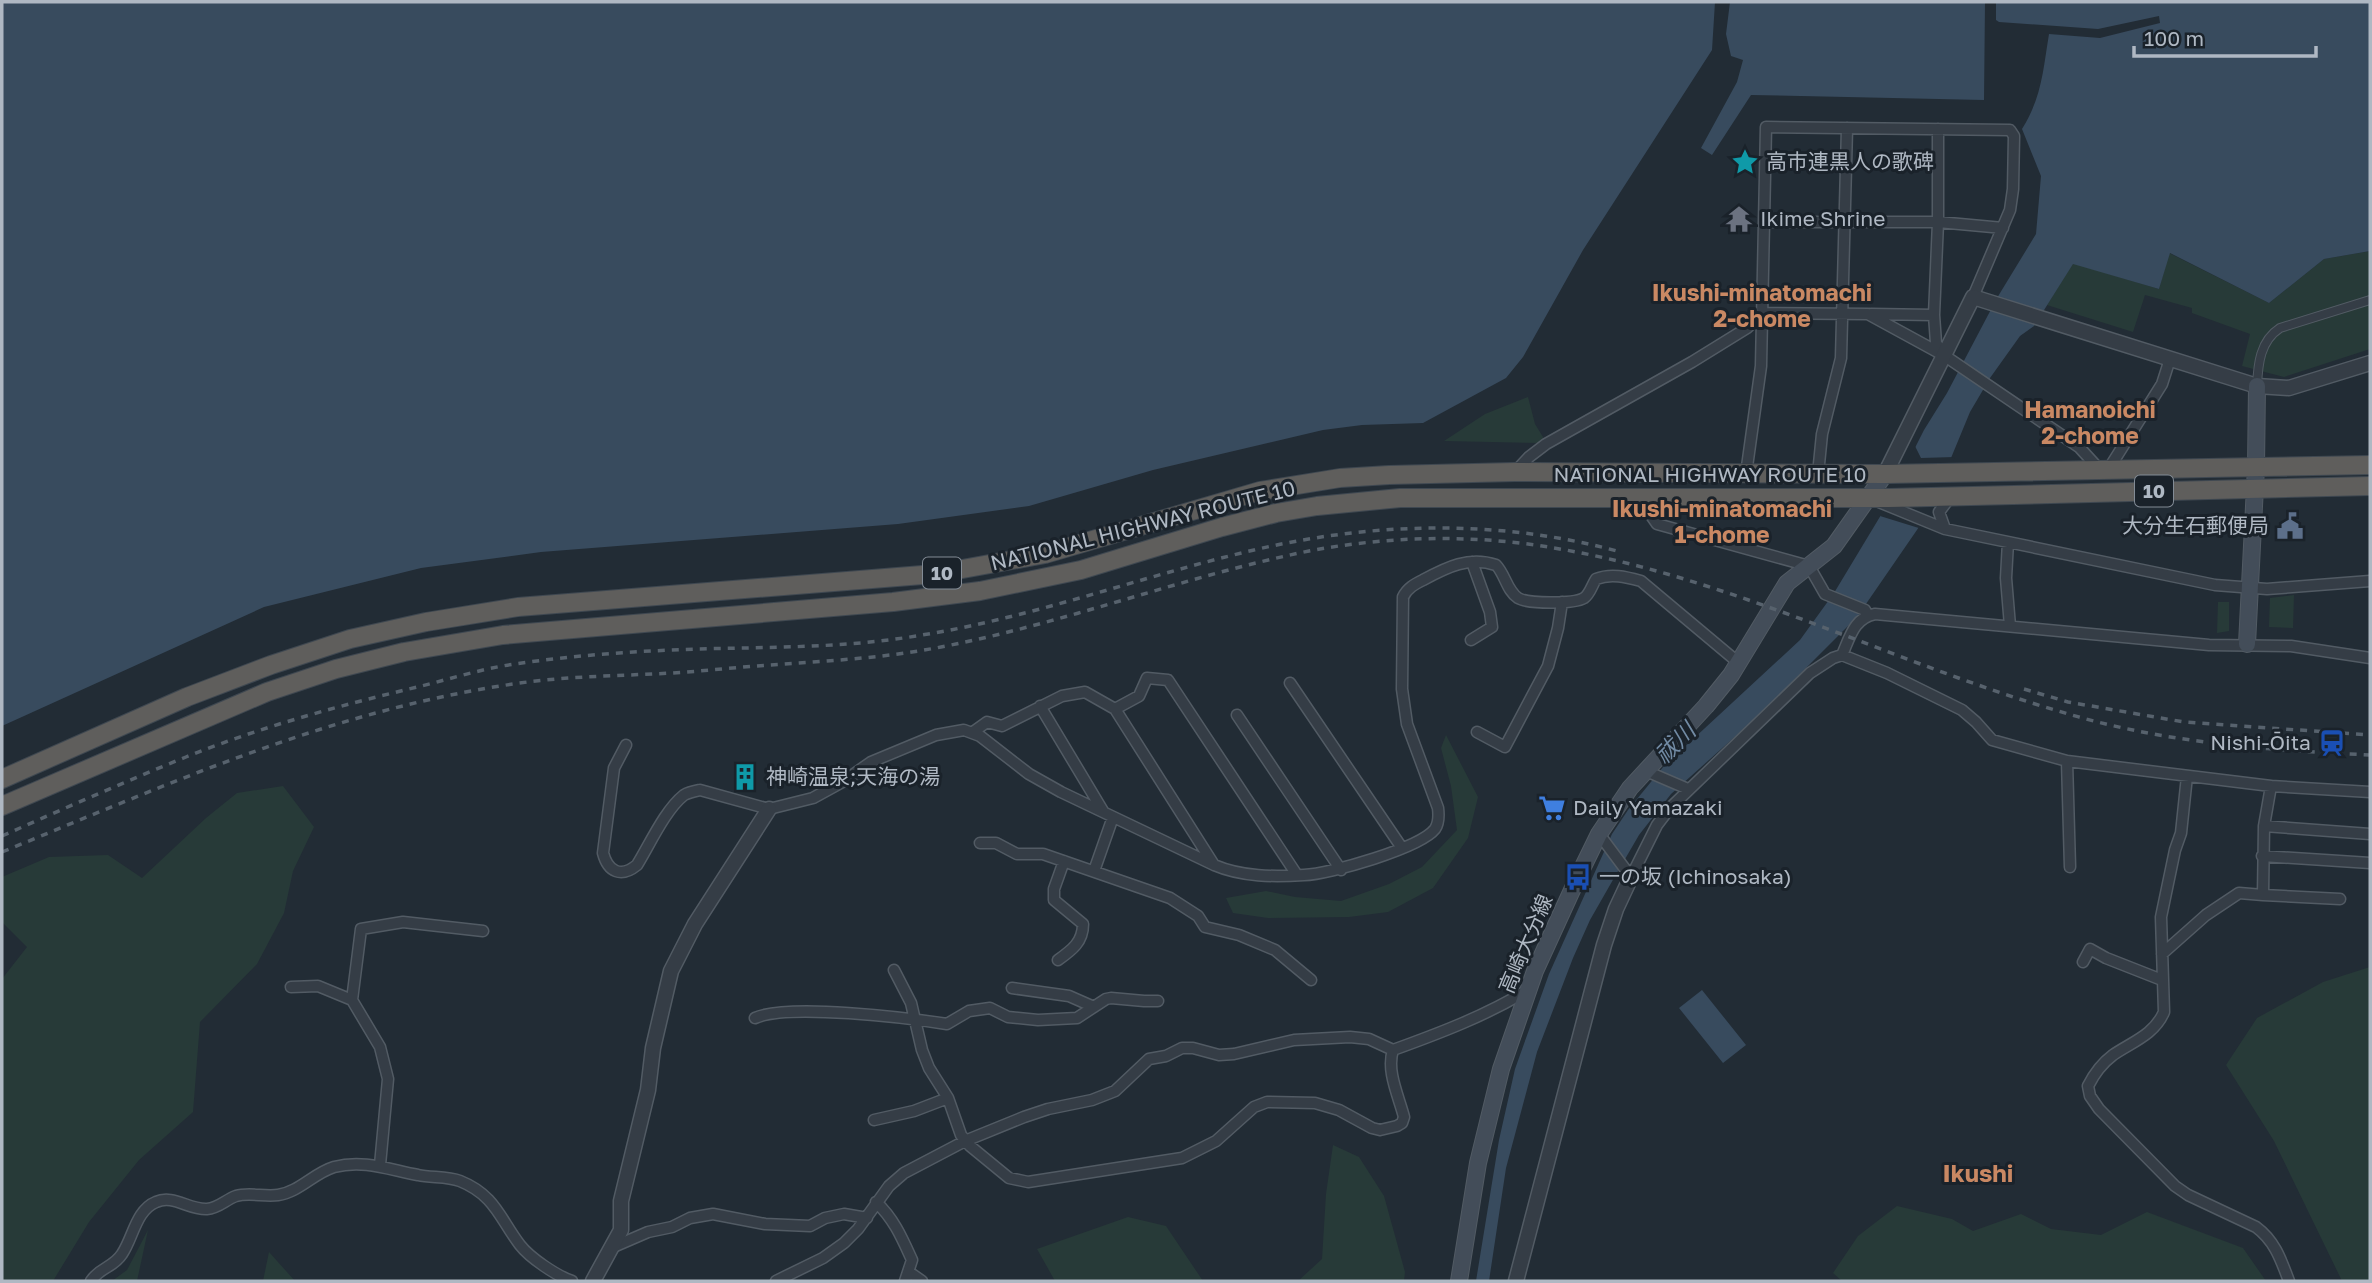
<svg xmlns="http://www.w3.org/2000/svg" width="2372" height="1283" font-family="'Golos Text','Noto Sans JP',sans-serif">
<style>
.green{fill:#273a38}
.water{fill:#384b5e}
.pier{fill:#222c35}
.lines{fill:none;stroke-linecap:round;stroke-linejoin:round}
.pedestrian-casing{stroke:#525b64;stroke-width:10}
.minor-casing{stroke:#525b64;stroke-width:13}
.tertiary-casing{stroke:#525b64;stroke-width:17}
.secondary-casing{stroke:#525b64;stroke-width:18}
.trunk-casing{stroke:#3f4851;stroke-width:20}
.pedestrian{stroke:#353d46;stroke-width:8}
.minor{stroke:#353d46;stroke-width:10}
.tertiary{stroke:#353d46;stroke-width:14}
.secondary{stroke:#434d59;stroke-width:16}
.trunk{stroke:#5f5e5c;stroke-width:18}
.rail{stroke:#57626d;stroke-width:3.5;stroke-dasharray:7 7;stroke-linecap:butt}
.labels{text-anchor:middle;stroke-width:6;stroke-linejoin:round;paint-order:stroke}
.shield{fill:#1a222a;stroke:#828b95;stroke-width:2}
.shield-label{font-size:19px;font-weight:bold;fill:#afb8c3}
.poi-label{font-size:21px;fill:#afb8c3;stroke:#1a222a;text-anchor:start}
.street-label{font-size:21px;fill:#afb8c3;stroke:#1a222a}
.neighbourhood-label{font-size:23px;font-weight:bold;fill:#c98863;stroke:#1a222a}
.water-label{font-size:23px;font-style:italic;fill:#728ba4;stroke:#1a222a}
.quarter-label{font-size:24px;font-weight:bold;fill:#c98863;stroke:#1a222a}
</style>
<rect width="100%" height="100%" fill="#222c35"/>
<path class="green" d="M2370,251V349L2284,377L2242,366L2250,334L2192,313V308L2145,295L2133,332L2047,305L2073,263L2159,289L2169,253L2269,303L2324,259Z
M1528,397L1535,424L1543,437L1542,443L1444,441L1485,414Z
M2294,595L2293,628L2269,627L2270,598Z
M2218,602H2229V631L2217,633Z
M1446,735L1478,797L1468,838L1433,888L1388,912L1349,917L1268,918L1233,913L1226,898L1266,891L1295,897L1341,901L1389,884L1422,867L1457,830L1451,786L1441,748Z
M283,786L314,827L293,871L284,913L257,964L200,1022L193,1112L139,1160L89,1222L53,1281H2V979L27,947L2,922V877L49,857L108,855L142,878L206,818L237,793Z
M2370,967V1281H2342L2274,1141L2226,1065L2257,1018L2323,982Z
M1333,1145L1359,1157L1384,1196L1405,1272L1404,1281H1298L1322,1259L1326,1194Z
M1897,1206L1952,1219L1973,1231L2021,1214L2051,1229L2101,1235L2147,1212L2243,1248L2266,1281H1842L1833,1273L1858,1236Z
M1128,1217L1166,1226L1203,1281H1055L1037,1249Z
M148,1230L137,1281H112L127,1270Z
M269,1252L295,1281H263Z"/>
<path class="water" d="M2,2H1715L1712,50L1583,250L1523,357L1506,378L1423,423L1362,425L1323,430L1153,470L1029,506L898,524L541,552L421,568L264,607L2,726Z
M1730,2H1985L1984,100L1751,95L1712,155L1701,148L1737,82L1743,60L1731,56L1726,34Z
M1996,2H2370V251L2324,259L2269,303L2170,253L2159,289L2073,264L2034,326L2020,336L1990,378L1970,412L1951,458L1919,527L1857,617L1757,717L1671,794L1639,835L1614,878L1590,920L1573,958L1537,1052L1506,1168L1489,1281H1476L1499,1140L1515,1069L1549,974L1612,834L1628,810L1664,766L1800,640L1834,593L1881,515L1924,430L1947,393L1997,298L2036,234L2041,176L2022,129C2042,97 2043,70 2049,34L2100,38L2160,23L2159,16L2098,29L1999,22L1996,20Z
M1702,990L1746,1045L1723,1063L1679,1008Z"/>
<path class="pier" d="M1915,446L1921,458L1955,457L1922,529L1880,516Z"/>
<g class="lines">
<defs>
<path id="pedestrian" d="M2257,386C2258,364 2260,341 2280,328L2370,300"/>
<path id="minor" d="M1938,129V222L1934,315L1936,343L1943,354
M1764,222H1938L2003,228
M1871,314L1934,315
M2108,470L2162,384L2170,359
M1515,472L1529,457L1546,444L1692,362L1747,328L1763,313L1868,314L1945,356L2079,447L2100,470
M1746,474L1761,366L1766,127L2010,130L2014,136L2013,189L2010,210L1973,297
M1818,474L1822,434L1841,358L1847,128
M1648,498V511L1657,524L1809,566L1825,594L1865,610L1868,615
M1874,500L1945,529L2215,585L2267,589L2370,581
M1945,529L1939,512L1951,496
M2008,542L2006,578L2010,626
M1471,640L1492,627L1490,612L1472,562
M1842,655C1850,637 1854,618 1875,614L2209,645L2291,646L2370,658
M1290,683L1402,848
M1040,706L1103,811
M1115,709L1214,865
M1237,715L1341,870
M973,732L987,722L1002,726L1062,696L1085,692L1115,709L1139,696L1147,678L1168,680L1297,875
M1477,732L1505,747L1548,666L1558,628L1562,602
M626,745L614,768L603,853C608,872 621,878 637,865C650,844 665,810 684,795C689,792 695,791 700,790L769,809L813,798L844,781L871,762L936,735L964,730L980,736L1029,774L1061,792L1214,865C1242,877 1274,877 1304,875C1330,874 1420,848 1435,829C1439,823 1439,816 1438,808L1407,724L1402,689L1403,597C1407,588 1415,584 1423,580C1447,567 1469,556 1496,565C1505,574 1507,591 1518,598C1528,604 1574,604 1584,598C1590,594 1592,585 1596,579C1611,573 1626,577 1641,581L1740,664
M2067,761L2070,867
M1646,771L1688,789
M2187,776L2181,833L2175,850L2161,917L2164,1012C2154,1035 2132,1042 2113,1055C2101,1064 2094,1074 2088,1086L2090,1096L2099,1109L2175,1186L2188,1195L2256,1227C2275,1241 2281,1260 2289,1281
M2271,786L2264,826L2263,895L2340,899
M2264,826L2370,834
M1599,834L1631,877
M980,843H996L1017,854H1043L1170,898L1198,916L1205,927L1239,935L1275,950L1311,980
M2262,856L2370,863
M1094,871L1113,817
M1631,877L1657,825L1670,808L1810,673L1833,658L1842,655L1887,673L1962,710L1976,722L1992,740L2067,761L2271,786L2370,792
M2162,954L2206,915L2239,893L2263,895
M1058,960C1072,950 1083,942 1083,924L1054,900V889L1064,861
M2083,962L2090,949L2106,958L2162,980
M894,970L911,1003L922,1050L929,1068L948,1098L961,1135L970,1146L1009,1178L1028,1182L1182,1158L1216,1141L1254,1107L1267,1102L1315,1103L1339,1110L1372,1128L1380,1130L1397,1126L1402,1123L1404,1117C1399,1097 1386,1071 1393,1050C1440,1033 1485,1016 1528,990
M291,987L318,986L352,1000L380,1047L388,1079L380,1165
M1012,988L1069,996L1094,1007
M352,1000L361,929L403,922L483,931
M755,1018C787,1003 909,1018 947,1024L969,1011L990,1008L1008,1017L1038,1020L1077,1018L1106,999L1111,998L1144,1001H1158
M874,1120L914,1111L948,1098
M876,1202C894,1219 902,1238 912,1260L905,1281
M611,1248L648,1232L672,1227L690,1218L713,1214L765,1224L810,1226L825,1218L844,1214L867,1218
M909,1272L922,1281
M91,1281C100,1267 113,1268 122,1254C133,1238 136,1210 156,1202C173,1194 189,1210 207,1209C219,1208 225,1200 236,1196C249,1192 264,1197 278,1195C299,1192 314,1173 334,1167C364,1159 390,1170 418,1175C431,1178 447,1176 460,1181C495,1195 500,1219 520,1245C530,1258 557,1276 572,1281
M776,1281L823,1258L844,1243L858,1229L889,1186L904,1173L965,1141L1024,1117L1048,1109L1092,1100L1115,1091L1149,1059L1166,1056L1182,1048H1193L1219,1055L1234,1054L1294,1040L1350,1037L1369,1039L1393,1050"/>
<path id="tertiary" d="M1885,474L1973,297L2257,386L2289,388L2370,363
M593,1281L621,1230V1201L648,1090L653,1048L671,971L695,924L769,809
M1516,1281L1604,945L1616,909L1631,877"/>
<path id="secondary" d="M2247,644L2256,467L2257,386
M1459,1281L1478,1163L1501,1069L1535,971L1578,877L1599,834L1630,788L1706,706L1731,675L1787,583L1834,546L1885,474"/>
<path id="trunk" d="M2,779L187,697L271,665L350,639L426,622L518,607L935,574L1045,554L1260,491L1340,478L1389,475L1515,472L1885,474L2370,465
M2,806L267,692L336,669L404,652L503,635L893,602L980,591L1081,570L1222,527L1276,513L1317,506L1400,498H1889L2370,486"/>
</defs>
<use href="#pedestrian" class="pedestrian-casing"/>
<use href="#minor" class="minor-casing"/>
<use href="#tertiary" class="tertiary-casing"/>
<use href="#secondary" class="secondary-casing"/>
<use href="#trunk" class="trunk-casing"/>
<use href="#pedestrian" class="pedestrian"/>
<use href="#minor" class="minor"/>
<use href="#tertiary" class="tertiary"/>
<use href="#secondary" class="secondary"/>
<use href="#trunk" class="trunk"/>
<path class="rail" d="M2024,689L2068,702L2184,722L2370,735
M2,836C63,809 124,782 186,757C258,728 334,707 409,689C444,681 479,669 515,664C575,655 637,651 698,649C773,647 848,648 922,635C1035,617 1142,576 1254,550C1373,522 1498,519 1617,551
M2,852C171,783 330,711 513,684C566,676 619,676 672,673C705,671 738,667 770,665C827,661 885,658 941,647C1066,623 1185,576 1309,551C1388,536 1474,534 1554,548C1736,578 1902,668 2079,717C2175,744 2272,750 2370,755"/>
</g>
<defs>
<symbol id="sight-bare" viewBox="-9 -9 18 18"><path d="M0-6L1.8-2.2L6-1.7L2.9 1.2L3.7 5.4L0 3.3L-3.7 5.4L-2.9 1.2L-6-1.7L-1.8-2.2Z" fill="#0f9aa8" stroke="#1a222a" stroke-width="2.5" paint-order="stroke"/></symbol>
<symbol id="temple-bare" viewBox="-9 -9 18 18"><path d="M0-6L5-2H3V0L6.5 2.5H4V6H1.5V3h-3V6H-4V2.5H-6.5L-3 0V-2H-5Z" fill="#6b7280" stroke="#1a222a" stroke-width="2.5" paint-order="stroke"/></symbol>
<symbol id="civic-bare" viewBox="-9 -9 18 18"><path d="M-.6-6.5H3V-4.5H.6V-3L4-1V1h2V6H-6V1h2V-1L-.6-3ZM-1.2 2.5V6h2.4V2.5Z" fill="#5c6f8a" stroke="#1a222a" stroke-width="2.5" paint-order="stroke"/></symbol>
<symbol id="station-bare" viewBox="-9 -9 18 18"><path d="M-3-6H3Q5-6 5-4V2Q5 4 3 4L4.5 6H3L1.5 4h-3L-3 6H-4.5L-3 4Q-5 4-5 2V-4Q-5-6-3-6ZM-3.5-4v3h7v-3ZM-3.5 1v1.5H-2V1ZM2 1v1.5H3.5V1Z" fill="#1a4fb4" stroke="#1a222a" stroke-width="2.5" paint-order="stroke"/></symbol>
<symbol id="building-bare" viewBox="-9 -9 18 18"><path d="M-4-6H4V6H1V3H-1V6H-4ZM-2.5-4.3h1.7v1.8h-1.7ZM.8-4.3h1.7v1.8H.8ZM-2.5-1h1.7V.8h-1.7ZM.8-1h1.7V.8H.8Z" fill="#0f9aa8" stroke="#1a222a" stroke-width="2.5" paint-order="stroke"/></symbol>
<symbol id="supermarket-bare" viewBox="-9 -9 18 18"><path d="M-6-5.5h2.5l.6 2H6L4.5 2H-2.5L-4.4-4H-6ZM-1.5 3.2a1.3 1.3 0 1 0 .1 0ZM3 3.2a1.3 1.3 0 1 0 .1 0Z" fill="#3f7fe0" stroke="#1a222a" stroke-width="2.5" paint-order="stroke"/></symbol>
<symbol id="bus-bare" viewBox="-9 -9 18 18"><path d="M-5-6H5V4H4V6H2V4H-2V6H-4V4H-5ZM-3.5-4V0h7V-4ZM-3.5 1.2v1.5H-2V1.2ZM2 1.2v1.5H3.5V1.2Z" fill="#1a4fb4" stroke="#1a222a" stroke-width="2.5" paint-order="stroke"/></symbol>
</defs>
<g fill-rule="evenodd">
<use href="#sight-bare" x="1726" y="143" width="38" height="38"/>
<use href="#temple-bare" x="1720" y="200" width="38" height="38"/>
<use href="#civic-bare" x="2271" y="507" width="38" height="38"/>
<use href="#station-bare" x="2313" y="724" width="38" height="38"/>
<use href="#building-bare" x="726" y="758" width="38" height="38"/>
<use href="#supermarket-bare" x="1533" y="789" width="38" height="38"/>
<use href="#bus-bare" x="1559" y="858" width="38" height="38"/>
</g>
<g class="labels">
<g class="shield">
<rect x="2135" y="475.5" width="38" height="31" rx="5"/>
<rect x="923" y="557.5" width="38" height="31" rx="5"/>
</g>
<g class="shield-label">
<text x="2154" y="498">10</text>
<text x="942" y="580">10</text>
</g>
<g class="poi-label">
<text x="1766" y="169">高市連黒人の歌碑</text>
<text x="1760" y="226">Ikime Shrine</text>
<text x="2269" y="533" text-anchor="end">大分生石郵便局</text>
<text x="2311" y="750" text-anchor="end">Nishi-Ōita</text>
<text x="766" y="784">神崎温泉;天海の湯</text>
<text x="1573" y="815">Daily Yamazaki</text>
<text x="1599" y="884">一の坂 (Ichinosaka)</text>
</g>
<g class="street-label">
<text x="1710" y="482">NATIONAL HIGHWAY ROUTE 10</text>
<text transform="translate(1143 526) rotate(-14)" y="7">NATIONAL HIGHWAY ROUTE 10</text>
<text transform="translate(1526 944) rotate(-67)" y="7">高崎大分線</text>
</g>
<g class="neighbourhood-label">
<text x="1762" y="301">Ikushi-minatomachi<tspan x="1762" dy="26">2-chome</tspan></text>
<text x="2090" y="418">Hamanoichi<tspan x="2090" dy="26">2-chome</tspan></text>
<text x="1722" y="517">Ikushi-minatomachi<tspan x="1722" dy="26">1-chome</tspan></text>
</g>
<g class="water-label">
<text transform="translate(1675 743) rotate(-45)" y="8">祓川</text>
</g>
<g class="quarter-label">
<text x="1978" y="1182">Ikushi</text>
</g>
</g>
<rect width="2372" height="1283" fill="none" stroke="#afb8c3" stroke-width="7"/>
<path d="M2134 46v10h182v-10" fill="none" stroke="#afb8c3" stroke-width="3.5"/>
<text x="2144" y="46" font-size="21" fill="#afb8c3" stroke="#1a222a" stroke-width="5" paint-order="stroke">100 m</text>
</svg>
